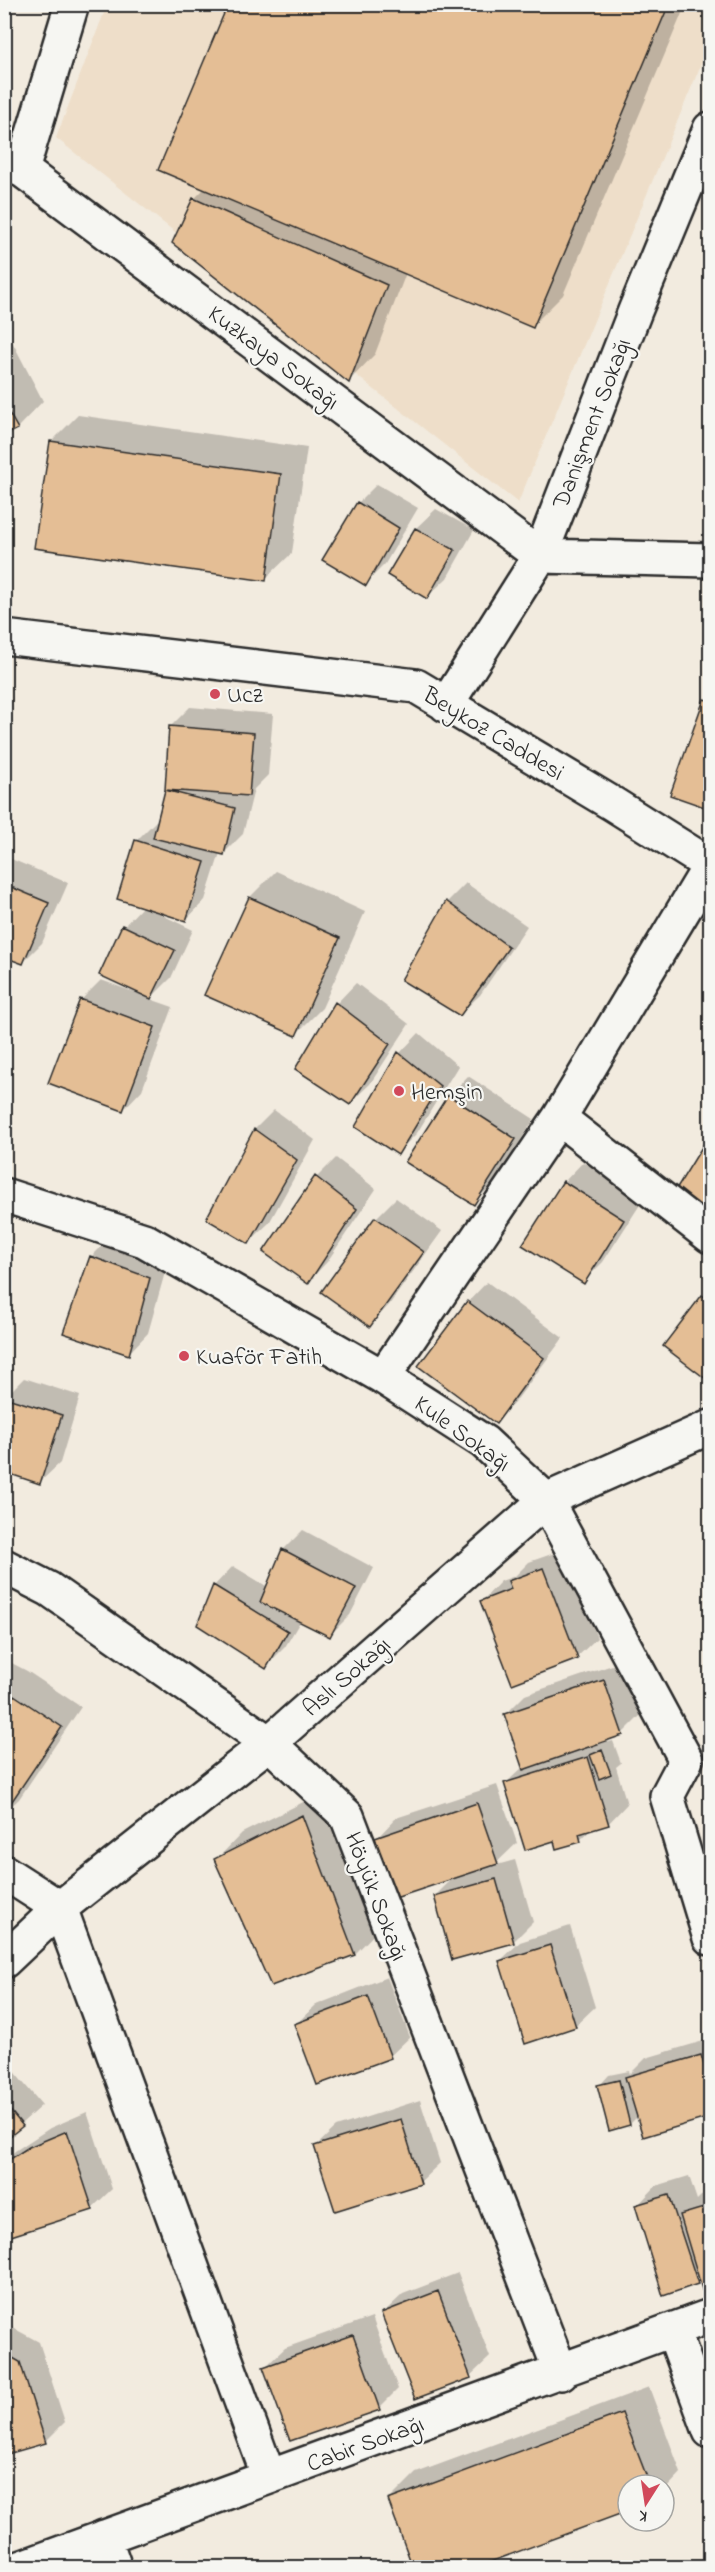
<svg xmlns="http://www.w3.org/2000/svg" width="715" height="2572" font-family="'Indie Flower',sans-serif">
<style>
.built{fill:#eedec9}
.shadow{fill:#0003}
.building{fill:#e4be95;stroke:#2b2b2b;stroke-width:1.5}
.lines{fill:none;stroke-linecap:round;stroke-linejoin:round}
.minor-casing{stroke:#2b2b2b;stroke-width:38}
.minor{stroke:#f6f6f2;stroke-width:33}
.poi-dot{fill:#d1495b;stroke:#f6f6f2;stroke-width:2}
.labels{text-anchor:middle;stroke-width:4.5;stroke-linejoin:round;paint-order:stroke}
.street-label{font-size:24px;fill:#2b2b2b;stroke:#f6f6f2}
.poi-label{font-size:24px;fill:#2b2b2b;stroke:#f6f6f2;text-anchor:start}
</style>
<rect width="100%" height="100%" fill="#f2ebdf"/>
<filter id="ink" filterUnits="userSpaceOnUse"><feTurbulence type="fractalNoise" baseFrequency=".0167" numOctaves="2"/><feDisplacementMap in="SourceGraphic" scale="12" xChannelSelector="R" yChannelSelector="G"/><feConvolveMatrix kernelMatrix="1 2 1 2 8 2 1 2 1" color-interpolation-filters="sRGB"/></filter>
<g filter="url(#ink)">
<path class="built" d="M107,5H710V43L518,503L56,138Z"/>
<path class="shadow" d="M230,4H686L563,295L532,326L406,273L375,354L349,381L194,199L205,188Z
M4,326L43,401L17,428L4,434Z
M78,415L307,448L292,553L265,579L51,442Z
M377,484L418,508L385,564L365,584L358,503Z
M436,509L474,530L447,578L427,597L389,575L416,528Z
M710,694V808L671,794L705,700Z
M190,707L273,714L268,775L254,789L243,834L223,854L220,853L205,900L186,920L157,910L156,912L193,930L171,978L150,999L173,1007L142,1090L123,1110L81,1000L101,980L139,994L140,992L124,926L143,906L118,898L137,840L156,821H158L166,791L170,727Z
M4,856L68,883L42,943L22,963L4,955Z
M276,871L365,912L322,1008L296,1034L250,897Z
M466,883L527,926L480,995L460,1014L447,902Z
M356,983L409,1024L370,1084L350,1103L297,1068L337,1003Z
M419,1033L458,1066L417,1133L397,1153L357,1126L400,1053Z
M468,1076L534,1119L493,1184L473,1203L449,1096Z
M274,1110L315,1140L269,1223L249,1242L208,1219L255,1129Z
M710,1137V1215L675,1193Z
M336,1158L376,1189L327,1262L308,1282L265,1251L317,1177Z
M583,1162L643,1200L603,1262L583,1282L564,1182Z
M396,1198L442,1231L389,1305L370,1325L323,1292L377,1217Z
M111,1237L169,1258L148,1333L129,1353L91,1257Z
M487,1282L563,1338L515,1402L495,1422L468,1302Z
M710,1289V1380L665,1345Z
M4,1367L13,1369L6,1396L24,1378L80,1396L60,1463L40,1482L4,1470Z
M303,1530L374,1568L350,1615L330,1635L301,1620L285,1647L265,1667L214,1586L233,1566L268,1587L283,1550Z
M563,1550L597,1638L577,1657L482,1601L501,1581L515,1576L529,1562Z
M4,1659L27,1671L81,1707L19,1799L4,1813Z
M624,1661L642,1714L622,1734L607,1739L609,1742L613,1741L621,1763L616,1767L627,1804L608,1824L593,1828L580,1840L555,1839L506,1783L524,1766L506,1714L525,1695Z
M497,1785L517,1843L493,1866L515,1860L533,1922L513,1942L435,1896L455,1876L377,1838L396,1818Z
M329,1789L381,1927L355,1954L216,1860L242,1833Z
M570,1926L595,2007L575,2026L500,1961L520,1942Z
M387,1977L410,2037L390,2056L296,2024L316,2005Z
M710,2039V2115L644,2135L638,2116L630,2124L599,2086L609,2075L629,2071L630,2074L646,2058Z
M4,2060L42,2105L4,2139Z
M420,2100L440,2163L420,2182L316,2146L336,2127Z
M87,2112L112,2189L92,2208L4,2205V2161L15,2151L50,2128Z
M689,2176L697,2200L701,2196L710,2193V2303L701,2279L697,2283L637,2206L656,2186Z
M458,2273L490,2357L470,2376L415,2397L383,2313L403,2294Z
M372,2317L398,2389L379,2408L265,2367L285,2348Z
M4,2323L39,2342L65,2422L45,2442L4,2454Z
M649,2387L681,2473L664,2491V2485H628V2510L389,2500L416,2473Z
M710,2561V2568H690Z"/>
<path class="building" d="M228,4H669L533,328L158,170Z
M193,198L387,285L349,383L172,243Z
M4,404L18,429L4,436Z
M50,441L281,474L266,581L34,548Z
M357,502L399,528L366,586L322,560Z
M415,528L455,550L427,599L387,575Z
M704,699L710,701V809L670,795Z
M169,726L254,733L249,796L165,790Z
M165,790L235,808L224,855L153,838Z
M135,840L205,862L186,921L117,899Z
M4,884L49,903L23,964L4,957Z
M249,897L340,938L296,1036L204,995Z
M446,901L509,947L460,1016L401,980Z
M122,925L175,950L151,999L99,975Z
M80,999L155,1027L123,1111L48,1083Z
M335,1002L390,1044L350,1105L295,1069Z
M398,1052L440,1086L398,1155L355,1127Z
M448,1095L516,1139L474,1205L405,1162Z
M254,1129L297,1160L249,1244L206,1219Z
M710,1134V1217L673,1194Z
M315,1176L357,1209L308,1284L263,1252Z
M563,1181L624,1220L584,1284L522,1245Z
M375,1217L424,1252L370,1327L321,1292Z
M90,1256L150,1278L129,1355L63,1333Z
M702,1295L710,1301V1382L663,1346Z
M467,1301L544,1358L496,1424L418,1366Z
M4,1397L62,1415L40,1484L4,1472Z
M282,1549L356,1588L330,1637L260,1602Z
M543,1568L578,1659L512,1684L480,1601L511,1589L508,1581Z
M213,1585L288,1631L266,1669L197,1625Z
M604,1680L623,1735L523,1770L504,1714Z
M8,1691L62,1727L4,1813V1696Z
M602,1750L611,1774L599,1779L590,1755Z
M588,1757L609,1825L579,1834L581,1842L556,1849L554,1841L525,1850L504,1783Z
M477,1803L498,1864L395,1898L375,1838Z
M302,1815L355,1955L271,1986L214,1859Z
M496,1879L514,1943L452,1960L434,1896Z
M550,1945L576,2027L525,2044L499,1961Z
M368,1996L391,2058L317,2085L294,2024Z
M701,2055L710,2085V2117L643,2137L625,2077Z
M619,2080L630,2125L609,2131L597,2085Z
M4,2103L23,2126L4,2141Z
M401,2119L421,2184L335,2211L314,2146Z
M67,2131L93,2210L11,2236L4,2211V2163L29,2147Z
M669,2195L698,2284L663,2296L635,2205Z
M710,2206V2305L707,2306L680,2215Z
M438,2291L471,2378L415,2399L381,2313Z
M353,2335L380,2410L290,2441L263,2367Z
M4,2353L20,2362L46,2443L4,2455Z
M622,2413L650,2485H628V2511L474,2568H413L388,2500Z"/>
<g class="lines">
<defs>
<path id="minor" d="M4,164L22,170L540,556L710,560
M22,170L72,4
M4,637L416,686L613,804L710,865
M446,705L540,556L635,311L710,129
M559,1118L710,1236
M4,1195L144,1240L383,1377L484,1442L546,1500L686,1760L667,1796L710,1938
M383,1377L559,1118L710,866
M4,1566L49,1589L269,1743L347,1816L561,2373
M4,1872L60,1908L269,2477
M4,1961L60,1908L269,1743L546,1500L710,1427
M673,2330L710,2431
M104,2537L115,2568
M20,2568L710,2316"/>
</defs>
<use href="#minor" class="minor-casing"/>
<use href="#minor" class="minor"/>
</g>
</g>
<g class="poi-dot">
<circle cx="215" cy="694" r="6"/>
<circle cx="399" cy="1091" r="6"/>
<circle cx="184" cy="1356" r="6"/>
</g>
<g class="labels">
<g class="street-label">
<text transform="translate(274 357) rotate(37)" y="8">Kuzkaya Sokağı</text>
<text transform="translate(591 423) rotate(-69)" y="8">Danişment Sokağı</text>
<text transform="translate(494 733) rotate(31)" y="8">Beykoz Caddesi</text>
<text transform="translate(463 1433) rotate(36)" y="8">Kule Sokağı</text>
<text transform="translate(346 1676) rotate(-41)" y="8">Aslı Sokağı</text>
<text transform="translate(377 1896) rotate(69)" y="8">Höyük Sokağı</text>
<text transform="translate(365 2443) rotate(-20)" y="8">Cabir Sokağı</text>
</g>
<g class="poi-label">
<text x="227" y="702">Ucz</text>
<text x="411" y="1099">Hemşin</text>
<text x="196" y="1364">Kuaför Fatih</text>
</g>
</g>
<rect width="715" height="2572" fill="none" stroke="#f6f6f2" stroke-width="24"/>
<rect x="12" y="12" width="691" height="2548" fill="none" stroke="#2b2b2b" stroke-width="2" filter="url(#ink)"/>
<g transform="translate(646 2503) rotate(192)"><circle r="28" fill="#f6f6f2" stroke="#a5a5a2" stroke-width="1.5"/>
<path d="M0-4.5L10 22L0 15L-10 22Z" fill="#d1495b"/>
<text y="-9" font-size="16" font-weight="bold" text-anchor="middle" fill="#2b2b2b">K</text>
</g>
</svg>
